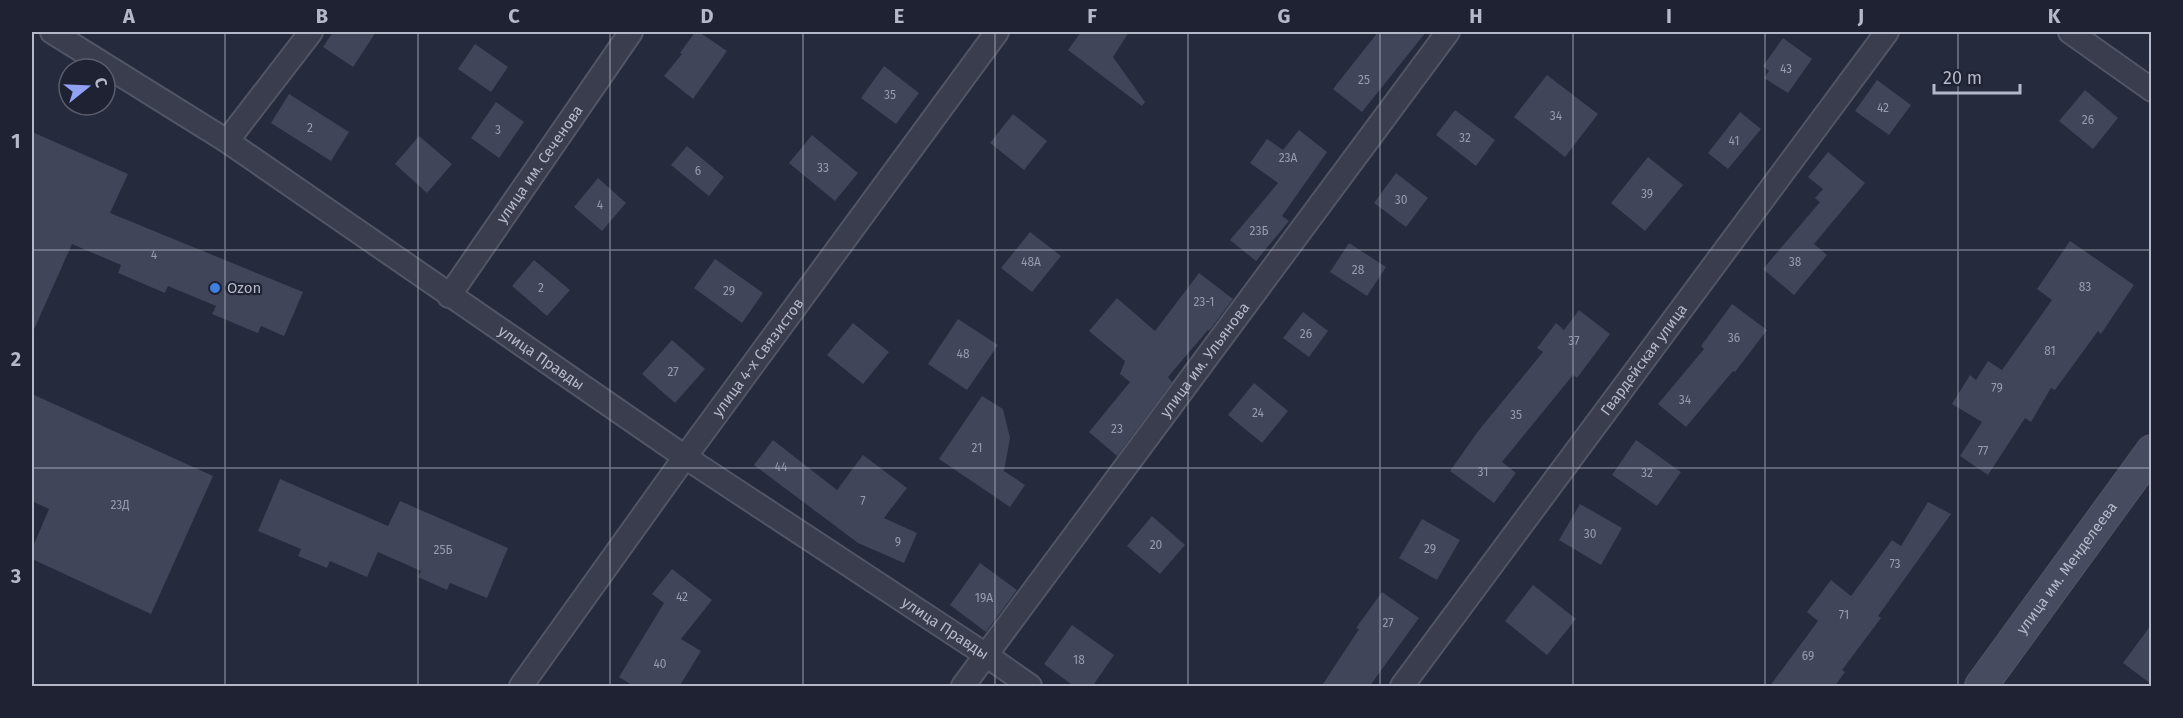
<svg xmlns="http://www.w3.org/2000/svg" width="2183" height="718" font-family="'Fira Sans',sans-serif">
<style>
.building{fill:#404559}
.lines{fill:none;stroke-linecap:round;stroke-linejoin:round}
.street-casing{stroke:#515565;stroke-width:26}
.secondary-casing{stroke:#515565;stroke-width:34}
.street{stroke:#393d4d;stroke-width:22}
.secondary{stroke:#474b5f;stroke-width:32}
.grid{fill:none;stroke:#b5b8c8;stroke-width:1.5;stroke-opacity:0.55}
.shop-dot{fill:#3f7fe0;stroke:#1e2232;stroke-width:2}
.labels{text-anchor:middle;stroke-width:4.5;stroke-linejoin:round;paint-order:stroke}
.number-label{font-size:12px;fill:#989bac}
.street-label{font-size:15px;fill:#b5b8c8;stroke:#1e2232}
.poi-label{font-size:15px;fill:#b5b8c8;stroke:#1e2232;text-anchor:start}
.neatline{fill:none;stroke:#b5b8c8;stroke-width:2}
.grid-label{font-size:20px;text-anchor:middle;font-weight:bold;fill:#b5b8c8}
</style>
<rect width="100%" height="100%" fill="#252a3c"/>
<path class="building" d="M333,32H376L353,67L323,47Z
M695,32H699L727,51L693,99L664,76L682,54L680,53Z
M1081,32H1129L1113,57L1145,102L1142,106L1068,50Z
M1378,32H1426L1362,112L1333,89Z
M1783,38L1812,59L1788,93L1764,78L1769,71L1763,66Z
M475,44L508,67L491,92L458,69Z
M884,66L919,93L896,124L861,98Z
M1547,75L1598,114L1565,157L1514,117Z
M1877,80L1911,105L1889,135L1855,111Z
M2085,90L2118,118L2093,149L2059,121Z
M289,94L349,132L331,161L271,123Z
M496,102L524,122L499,158L471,138Z
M1455,110L1495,140L1476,166L1436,135Z
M1740,112L1761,129L1728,169L1708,153Z
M1013,114L1047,141L1024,170L990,143Z
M1299,130L1327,152L1282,216L1289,221L1256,261L1230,240L1278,183L1250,163L1267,139L1283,150Z
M32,132L128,174L110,213L303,292L284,336L261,326L258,333L212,314L216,306L168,286L165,293L118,273L121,265L72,244L32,334Z
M812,135L858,173L835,201L789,163Z
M419,136L452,164L427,193L395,164Z
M687,146L724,177L709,196L671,165Z
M1828,152L1865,183L1814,244L1827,255L1794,295L1763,269L1820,202L1815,198L1823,189L1808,177Z
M1648,157L1683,185L1645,231L1611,203Z
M1396,173L1428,198L1406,227L1374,203Z
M598,178L626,203L602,231L574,207Z
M1030,232L1061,256L1032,292L1001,268Z
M2070,241L2134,285L2101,334L2098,331L2055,390L2051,388L2031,422L2025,418L1988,475L1960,456L1982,422L1952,404L1970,375L1976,380L1988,361L2002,370L2052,300L2037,289Z
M1349,243L1386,267L1367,296L1330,272Z
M715,259L763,293L742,323L694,288Z
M534,260L570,290L547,316L512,286Z
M1199,273L1233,299L1209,331L1208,330L1168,377L1172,382L1117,456L1089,432L1130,382L1120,374L1125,361L1089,331L1117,298L1155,331Z
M1732,304L1767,330L1735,372L1733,371L1686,427L1658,404L1704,349L1701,346Z
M1579,310L1610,334L1577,378L1573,375L1502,462L1516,473L1494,503L1450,471L1479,430L1543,352L1537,348L1556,323L1564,330Z
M1303,312L1328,331L1309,357L1283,338Z
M958,319L998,345L967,390L928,364Z
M853,323L889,352L863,384L827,355Z
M672,340L705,369L675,403L642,374Z
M1254,383L1288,411L1262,443L1228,415Z
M32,394L213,476L151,614L32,559V549L49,509L32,501Z
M982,396L1003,409L1010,438L1004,471L1025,485L1010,507L939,459Z
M773,440L837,490L863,455L907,488L884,518L917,533L904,563L858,543L754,465Z
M1636,440L1681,472L1657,506L1612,475Z
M280,479L388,526L400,501L508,548L487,598L450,583L447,590L418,577L421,571L378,552L367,577L330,561L327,568L298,556L301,549L258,531Z
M1928,502L1951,514L1878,616L1881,618L1842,670L1845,672L1834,687H1769L1818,621L1807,612L1831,580L1851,596L1892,540L1901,546Z
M1580,504L1622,528L1601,565L1559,540Z
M1152,516L1185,545L1160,574L1127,546Z
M1422,519L1460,540L1437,580L1399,558Z
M980,563L1017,590L986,632L950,605Z
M672,569L712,600L681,639L701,651L679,687H635L619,677L664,603L652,594Z
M1533,585L1576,619L1547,655L1505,621Z
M1382,592L1419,618L1369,687H1321L1359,629L1356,628Z
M1072,625L1114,655L1092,687H1075L1044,664Z
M2151,625V684L2123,663Z"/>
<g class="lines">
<defs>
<g id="street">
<path id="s1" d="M52,32L227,141L685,457L986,655L1030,686"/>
<path d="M2070,32L2152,90"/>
<path d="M227,141L311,32"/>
<path id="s2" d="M449,296L631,32"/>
<path id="s3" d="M521,686L685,457L997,32"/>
<path id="s4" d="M963,686L1448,32"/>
<path id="s5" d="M1402,686L1887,32"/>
</g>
<g id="secondary">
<path id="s6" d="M1981,686L2152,451"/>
</g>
</defs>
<use href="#street" class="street-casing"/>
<use href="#secondary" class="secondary-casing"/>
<use href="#street" class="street"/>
<use href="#secondary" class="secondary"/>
</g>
<path class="grid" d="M225,32V686M418,32V686M610,32V686M803,32V686M995,32V686M1188,32V686M1380,32V686M1573,32V686M1765,32V686M1958,32V686M32,250H2152M32,468H2152"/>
<circle class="shop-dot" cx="215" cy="288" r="6"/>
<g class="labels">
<g class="number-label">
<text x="1786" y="73">43</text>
<text x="1364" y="84">25</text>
<text x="890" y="99">35</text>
<text x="1883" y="112">42</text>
<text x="1556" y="120">34</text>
<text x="2088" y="124">26</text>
<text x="310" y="132">2</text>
<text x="498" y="134">3</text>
<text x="1465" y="142">32</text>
<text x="1734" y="145">41</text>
<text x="1288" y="162">23А</text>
<text x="823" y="172">33</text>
<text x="698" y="175">6</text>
<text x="1647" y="198">39</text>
<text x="1401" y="204">30</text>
<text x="600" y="209">4</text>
<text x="1259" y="235">23Б</text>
<text x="154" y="259">4</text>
<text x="1031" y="266">48А</text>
<text x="1795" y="266">38</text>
<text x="1358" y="274">28</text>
<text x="2085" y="291">83</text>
<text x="541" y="292">2</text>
<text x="729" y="295">29</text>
<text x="1204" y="306">23-1</text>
<text x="1306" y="338">26</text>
<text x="1734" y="342">36</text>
<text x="1574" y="345">37</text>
<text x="2050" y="355">81</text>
<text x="963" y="358">48</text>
<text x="673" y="376">27</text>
<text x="1997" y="392">79</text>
<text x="1685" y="404">34</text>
<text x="1258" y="417">24</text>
<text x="1516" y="419">35</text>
<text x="1117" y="433">23</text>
<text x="977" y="452">21</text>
<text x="1983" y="455">77</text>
<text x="781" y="471">44</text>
<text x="1483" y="476">31</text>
<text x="1647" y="477">32</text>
<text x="863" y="505">7</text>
<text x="120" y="509">23Д</text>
<text x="1590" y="538">30</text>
<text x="898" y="546">9</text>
<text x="1156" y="549">20</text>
<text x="1430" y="553">29</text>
<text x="443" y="554">25Б</text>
<text x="1895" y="568">73</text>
<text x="682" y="601">42</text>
<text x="984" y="602">19А</text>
<text x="1844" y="619">71</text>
<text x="1388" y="627">27</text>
<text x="1808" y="660">69</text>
<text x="1079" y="664">18</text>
<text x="660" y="668">40</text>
</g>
<g class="street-label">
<text dy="5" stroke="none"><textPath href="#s2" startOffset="160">улица им. Сеченова</textPath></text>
<text dy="5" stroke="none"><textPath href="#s3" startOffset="405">улица 4-х Связистов</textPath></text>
<text dy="5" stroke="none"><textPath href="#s1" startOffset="588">улица Правды</textPath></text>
<text dy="5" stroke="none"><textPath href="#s4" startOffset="406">улица им. Ульянова</textPath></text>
<text dy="5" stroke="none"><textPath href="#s5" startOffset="406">Гвардейская улица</textPath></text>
<text dy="5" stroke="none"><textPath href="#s6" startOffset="146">улица им. Менделеева</textPath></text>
<text dy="5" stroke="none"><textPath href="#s1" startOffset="1074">улица Правды</textPath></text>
</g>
<g class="poi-label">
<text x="227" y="293">Ozon</text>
</g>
</g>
<rect width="2183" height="718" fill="none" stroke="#1e2232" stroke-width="66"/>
<g transform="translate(87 87) rotate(72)"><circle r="28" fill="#1e2232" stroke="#5a5e6e" stroke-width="1.5"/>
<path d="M0-4.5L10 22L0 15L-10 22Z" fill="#90a2f2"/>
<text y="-9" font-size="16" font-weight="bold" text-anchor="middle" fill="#b5b8c8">С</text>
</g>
<path d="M1934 84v9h86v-9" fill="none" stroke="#b5b8c8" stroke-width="3"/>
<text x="1943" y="84" font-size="18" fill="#b5b8c8" stroke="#1e2232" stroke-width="4.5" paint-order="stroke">20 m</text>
<rect x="33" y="33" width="2117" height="652" class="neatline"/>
<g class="grid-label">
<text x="129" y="23">A</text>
<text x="322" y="23">B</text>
<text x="514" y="23">C</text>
<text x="707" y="23">D</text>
<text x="899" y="23">E</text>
<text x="1092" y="23">F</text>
<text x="1284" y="23">G</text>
<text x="1476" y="23">H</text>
<text x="1669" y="23">I</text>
<text x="1861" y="23">J</text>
<text x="2054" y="23">K</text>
<text x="16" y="148">1</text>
<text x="16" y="366">2</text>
<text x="16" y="583">3</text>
</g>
</svg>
